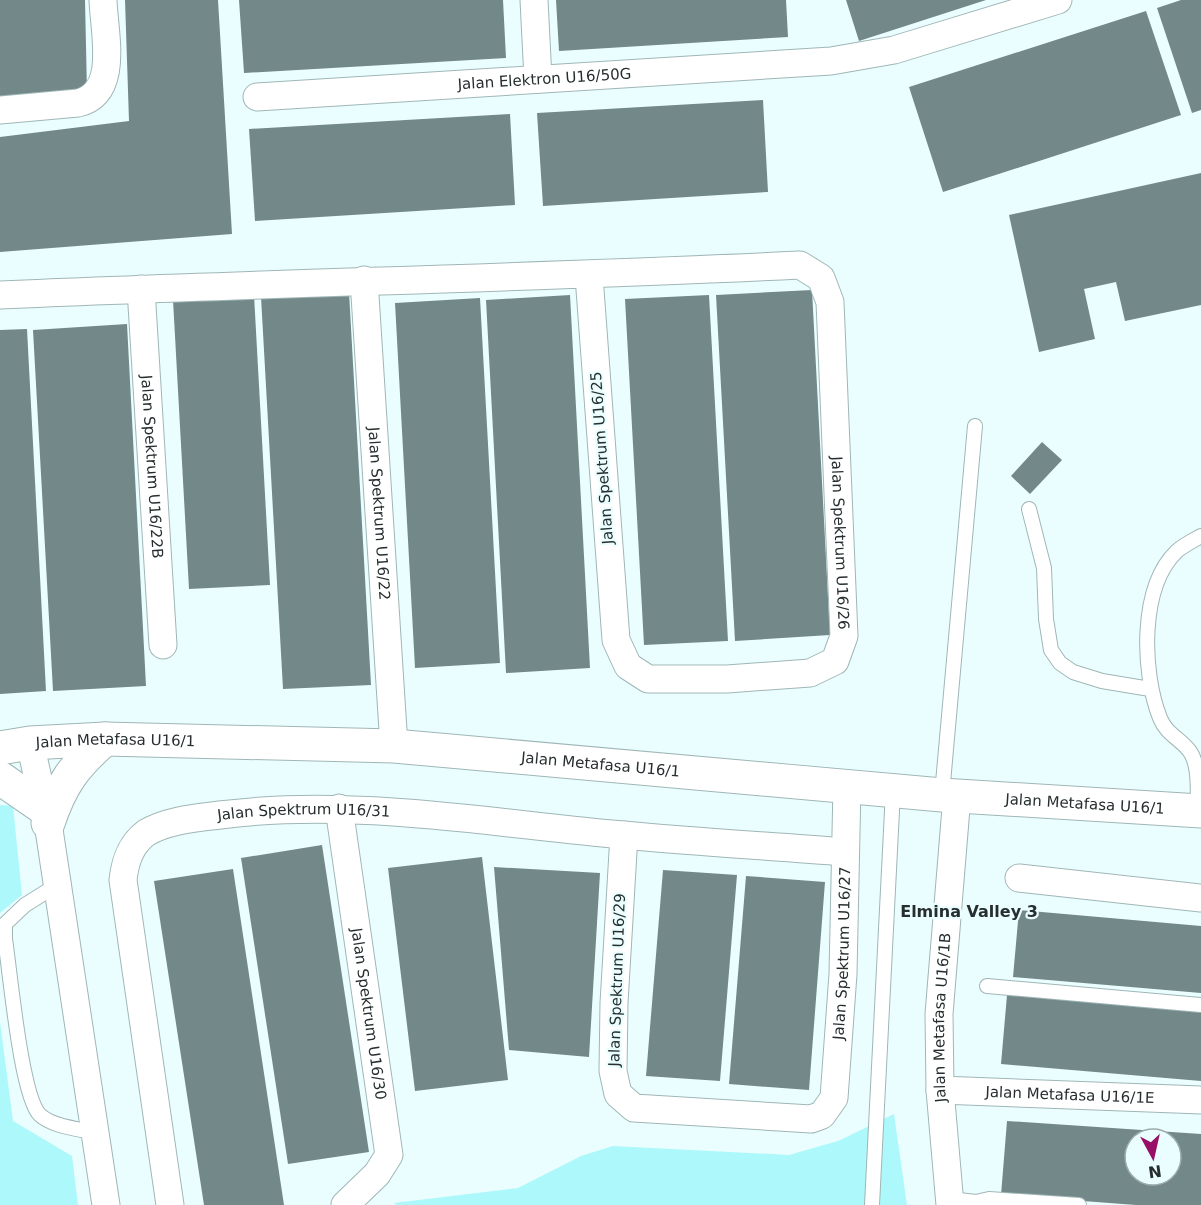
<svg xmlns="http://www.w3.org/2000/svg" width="1201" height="1205" font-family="'DejaVu Sans',sans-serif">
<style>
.green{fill:#adf8fb}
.building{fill:#738889;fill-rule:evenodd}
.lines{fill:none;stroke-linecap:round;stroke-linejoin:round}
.service-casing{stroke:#a0b6b6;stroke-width:16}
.minor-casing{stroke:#a0b6b6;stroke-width:29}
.tertiary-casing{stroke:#a0b6b6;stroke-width:35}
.service{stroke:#fff;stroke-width:14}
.minor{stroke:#fff;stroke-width:27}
.tertiary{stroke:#fff;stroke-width:33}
.labels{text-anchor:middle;stroke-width:4.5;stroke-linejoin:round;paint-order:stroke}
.street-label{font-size:15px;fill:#262e2f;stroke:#ebfeff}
.neighbourhood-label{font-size:16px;font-weight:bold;fill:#262e2f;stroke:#ebfeff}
</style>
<rect width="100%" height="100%" fill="#ebfeff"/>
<path class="green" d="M0,805L13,806L22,895L0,913Z
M0,1022L13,1121L72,1156L78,1205H0Z
M894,1114L907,1205H396L394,1203L518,1188L581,1156L613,1146L789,1155L838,1141Z"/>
<path class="building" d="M0,0H85L87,92L0,100Z
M125,0H218L232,234L0,252V137L129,121Z
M239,0H503L506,58L244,73Z
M556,0H786L788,37L559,51Z
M846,0H986L859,41Z
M1181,0H1201V110L1192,113L1157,8Z
M1146,11L1181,115L943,192L909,87Z
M763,100L768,192L543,206L537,113Z
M510,114L515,205L255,221L249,129Z
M1201,173V305L1125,321L1116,282L1084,289L1095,339L1039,352L1009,215Z
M812,290L830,635L735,641L716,295Z
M349,292L371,685L283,689L261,297Z
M254,295L270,585L189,589L173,300Z
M570,295L590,668L506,673L486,300Z
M709,295L728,641L644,645L625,299Z
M480,298L500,663L415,668L395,303Z
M127,324L146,686L53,691L33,330Z
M27,329L46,691L0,694V330Z
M1042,442L1062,460L1030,494L1011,476Z
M322,845L369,1152L288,1164L241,858Z
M482,857L508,1080L415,1091L388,868Z
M494,867L600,873L589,1057L509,1050Z
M233,869L284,1205H204L154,881Z
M663,870L737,875L720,1081L646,1076Z
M746,876L825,882L809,1090L729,1084Z
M1019,910L1201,926V993L1013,977Z
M1007,995L1201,1012V1081L1001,1064Z
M1007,1121L1201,1134V1205H1136L1001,1195ZM1135,1139H1171V1175H1135Z"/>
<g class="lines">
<defs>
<path id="service" d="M1029,509L1044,568L1046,619L1051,650L1060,663L1073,672L1102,681L1150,689
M942,794L975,426
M1198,811C1197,793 1201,762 1187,748C1177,737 1166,733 1160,718C1142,673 1139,587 1177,551C1184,545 1194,540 1201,536
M57,885L25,905L5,924V939C10,971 21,1097 40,1115C53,1127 80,1129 96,1133
M987,986L1201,1005
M950,1199L976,1202L989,1199L1079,1205
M872,1205L893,791"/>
<g id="minor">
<path d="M534,0L538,79"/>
<path id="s1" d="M257,97L831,61L894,50L1058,0"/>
<path d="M0,110L78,103C120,93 104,33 103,0"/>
<path id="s2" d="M364,280L394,746"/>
<path id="s3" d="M141,289L163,645"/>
<path id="s4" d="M0,295C267,283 534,278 800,265L821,278L830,302L844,636L835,661L810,673L727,679H648L628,666L616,640L589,276"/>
<path d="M30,743L48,823L106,1205"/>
<path id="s5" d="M339,808L389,1155L377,1174L345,1205"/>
<path id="s6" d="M624,835L614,1003L613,1071L618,1094L634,1108L811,1119L822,1115L834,1098L843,974L847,786"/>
<path d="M1019,878L1201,898"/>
<path id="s7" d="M940,1090L1201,1100"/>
<path id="s8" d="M170,1205L123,880C125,862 130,845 146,833C167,820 197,818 220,815C354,798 489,823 623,835C697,842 771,846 845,852"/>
<path id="s9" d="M950,1205L940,1090L939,1014L957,796"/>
</g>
<g id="tertiary">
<path id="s10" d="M0,748L30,743L105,739L394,746L942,795L1201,811"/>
<path d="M0,778L45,809"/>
<path d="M48,823C61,784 74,766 105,739"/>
</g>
</defs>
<use href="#service" class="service-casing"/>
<use href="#minor" class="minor-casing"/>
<use href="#tertiary" class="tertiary-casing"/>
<use href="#service" class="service"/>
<use href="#minor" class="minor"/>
<use href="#tertiary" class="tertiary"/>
</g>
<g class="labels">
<g class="street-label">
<text dy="5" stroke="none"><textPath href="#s1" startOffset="288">Jalan Elektron U16/50G</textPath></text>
<text transform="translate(602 458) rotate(-94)" y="5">Jalan Spektrum U16/25</text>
<text dy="5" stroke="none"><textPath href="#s3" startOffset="178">Jalan Spektrum U16/22B</textPath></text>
<text dy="5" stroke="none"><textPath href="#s2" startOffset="234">Jalan Spektrum U16/22</textPath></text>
<text dy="5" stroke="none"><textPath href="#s4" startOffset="1092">Jalan Spektrum U16/26</textPath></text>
<text dy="5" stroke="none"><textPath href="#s10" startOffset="116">Jalan Metafasa U16/1</textPath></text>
<text dy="5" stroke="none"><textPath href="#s10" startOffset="602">Jalan Metafasa U16/1</textPath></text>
<text dy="5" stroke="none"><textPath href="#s10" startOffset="1088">Jalan Metafasa U16/1</textPath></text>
<text dy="5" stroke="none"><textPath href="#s8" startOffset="543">Jalan Spektrum U16/31</textPath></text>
<text dy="5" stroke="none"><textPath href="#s6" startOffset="636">Jalan Spektrum U16/27</textPath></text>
<text transform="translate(617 980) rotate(-88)" y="5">Jalan Spektrum U16/29</text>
<text dy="5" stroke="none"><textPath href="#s5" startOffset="208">Jalan Spektrum U16/30</textPath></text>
<text dy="5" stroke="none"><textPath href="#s9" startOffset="188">Jalan Metafasa U16/1B</textPath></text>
<text dy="5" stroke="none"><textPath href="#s7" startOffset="130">Jalan Metafasa U16/1E</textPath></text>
</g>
<g class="neighbourhood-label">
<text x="969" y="917">Elmina Valley 3</text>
</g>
</g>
<g transform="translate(1153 1157) rotate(172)"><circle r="28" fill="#ebfeff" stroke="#9cabac" stroke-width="1.5"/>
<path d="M0-4.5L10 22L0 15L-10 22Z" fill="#971065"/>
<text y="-9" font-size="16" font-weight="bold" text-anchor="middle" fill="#262e2f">N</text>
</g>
</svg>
